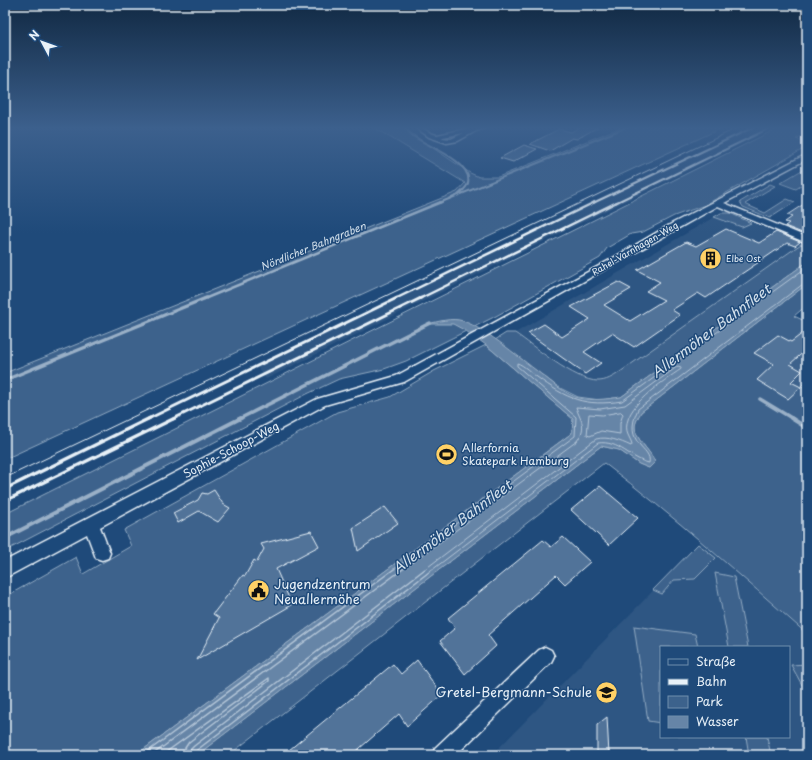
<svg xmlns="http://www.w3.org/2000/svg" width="812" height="760" font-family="'Playpen Sans',sans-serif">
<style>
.built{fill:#2e5683;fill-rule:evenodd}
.green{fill:#3c628c;stroke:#92aac2}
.water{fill:#6685a7;stroke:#9ab0c7}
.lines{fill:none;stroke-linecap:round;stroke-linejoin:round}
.shore-far1{stroke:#b4c6d8;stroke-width:1}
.shore{stroke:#b4c6d8;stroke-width:1.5}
.stream-far3{stroke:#9ab0c7;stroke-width:2}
.stream-far2{stroke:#9ab0c7;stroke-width:2.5}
.stream-far1{stroke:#9ab0c7;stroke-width:3.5}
.stream{stroke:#9ab0c7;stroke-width:4}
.building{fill:#517399;stroke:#e8f1f8}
.minor-casing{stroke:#e8f1f8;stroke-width:3}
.minor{fill:#1f4a7a;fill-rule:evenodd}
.tram{stroke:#e8f1f8;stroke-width:1}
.rail-far3{stroke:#e8f1f8;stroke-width:2}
.rail-far2{stroke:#e8f1f8;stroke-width:2.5}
.rail-far1{stroke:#e8f1f8;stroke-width:3}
.rail{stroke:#e8f1f8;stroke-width:3.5}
.labels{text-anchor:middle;stroke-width:3;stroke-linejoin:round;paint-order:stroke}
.far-street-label{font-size:9px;fill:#e8f1f8;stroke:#1f4a7a}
.far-poi-label{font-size:9px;fill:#e8f1f8;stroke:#1f4a7a;text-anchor:start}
.far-water-label{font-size:10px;font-style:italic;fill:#d4e1ec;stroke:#1f4a7a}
.poi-label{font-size:11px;fill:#e8f1f8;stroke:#1f4a7a;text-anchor:start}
.street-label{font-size:11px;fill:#e8f1f8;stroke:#1f4a7a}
.near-poi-label{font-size:13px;fill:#e8f1f8;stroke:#1f4a7a;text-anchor:start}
.near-water-label{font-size:14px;font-style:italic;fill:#d4e1ec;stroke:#1f4a7a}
</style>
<rect width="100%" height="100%" fill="#1f4a7a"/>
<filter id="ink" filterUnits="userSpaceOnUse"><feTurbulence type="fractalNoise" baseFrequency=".025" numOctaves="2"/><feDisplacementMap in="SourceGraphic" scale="8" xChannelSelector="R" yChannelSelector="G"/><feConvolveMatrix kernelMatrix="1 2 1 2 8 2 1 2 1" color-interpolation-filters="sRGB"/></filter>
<g filter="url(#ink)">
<path class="built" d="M750,127H775L266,379L256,365L549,222Z
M721,213H730L801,244L620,373L606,380L597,381L584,379L571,372L515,333Z
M701,542L807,634V755H492ZM661,647H789V737H661Z"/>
<path class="green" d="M373,127H402L470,173L479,177H498L621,127H724L5,459V373L457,192L465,183Z
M780,127H807V133L796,139L807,143V147L705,205L674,216L643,232L631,234L607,248L600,258L496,316L406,361L384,369L339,379L307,394L5,551V514Z
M807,167V182L796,189L780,183Z
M770,184L775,186L745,204L765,213L787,199L795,202L770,218L743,207L740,202Z
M721,213H730L751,223L742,227L714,217Z
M801,244L807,246V262L621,397L600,400L578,397L558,387L495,340L506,333H515C534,346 575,381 598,381C606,381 613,377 620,372Z
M807,284V305L794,316L807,322V380L801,386L807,389V634C741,576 675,517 604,463L229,755H197L601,446L619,450L639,464L649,468L655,462C651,451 634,438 635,427C635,422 639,416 641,412Z
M486,345L573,419L572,433L136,755H5V597L76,557L83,574L131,546L124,530L337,412L390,397L434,371Z
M698,544L716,558L695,579L674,580L662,594L653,590Z
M715,573L734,577L748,647H729Z
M634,626L695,634L698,647H661V723L648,721Z
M807,664V694L791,665Z
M746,737H767L771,755H749Z"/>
<path class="water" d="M807,262V284L641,412C639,416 635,422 635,427C634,438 651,451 655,462L649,468L639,464L619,450L601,446L197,755H136L572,433L573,419L486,345L466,331L453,324H427C437,322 452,317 463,321C487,329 523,361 545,377C555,385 567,395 579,398C593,401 607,399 621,397Z"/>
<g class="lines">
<path class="shore-far1" d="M621,412L623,414L620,423V434L601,431L590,436L587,435L589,414L602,415Z
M393,570L575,436L576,417L517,366V363C524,365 531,373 537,377C567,399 585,407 622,401L807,267
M402,570L577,441C588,425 580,421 576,407L600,409L625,405L678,366L681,367V369C663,382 622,406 627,432C628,436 631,440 632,444L631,446C620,441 608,436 596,439L424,570
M432,570L598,443C619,440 630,459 649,463C653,447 621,445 638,409L807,281"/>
<path class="shore" d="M143,755L394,569
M152,755L403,569
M162,755L269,678V681L189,742L185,748L184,755
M190,755V750L194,746L425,569
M195,755L197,750L433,569"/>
<path class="stream-far3" d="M404,127C407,130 410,133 413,136C426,146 473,161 468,183C467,188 461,192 458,195
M439,203L627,127"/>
<path class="stream-far2" d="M204,299L441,202"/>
<path class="stream-far1" d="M5,380L206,298
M760,399L793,419
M239,419L430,323"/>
<path class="stream" d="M791,418L807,428
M5,538L241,418"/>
</g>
<path class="building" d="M580,127H598L577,139L572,138L550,151L530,144L559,129L571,132Z
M524,145L537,149L513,162L500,158Z
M807,202V235L785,226L789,223L785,222L792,217L787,215Z
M726,229L759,243L776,232L800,242L795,246L787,243L706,298L698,293L672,310L680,315L634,347L612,333L584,352L601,363L585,374L528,333L544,324L562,337L590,319L571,307L618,282L631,289L604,305L630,321L664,300L646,291L660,282L637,270L686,242L696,246Z
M807,330V349L790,364L802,371L791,382L801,387L788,399L757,380L774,364L754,353L778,335L791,342Z
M600,486L638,518L609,545L571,510Z
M214,490L223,504L230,508L218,522L199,511L178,523L173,513L198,500L202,493L207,494Z
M385,507L398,523L358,551L353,528Z
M311,531L319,546L276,569L292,605L197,660L219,618L213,614L243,575L245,576L254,560L257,562L264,549L261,544Z
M563,537L590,562L565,584L556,575L488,635L496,646L465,674L440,641L455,628L448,618L543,540L551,547Z
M417,660L442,695L407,726L399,714L352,755H283L393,664L401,674Z
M607,717L609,755H597V725Z"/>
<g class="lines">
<defs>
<path id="minor" d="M415,127C425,127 428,134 437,135L475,127H488L476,131L458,141L447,143L429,137ZM464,133L451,139L442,138L443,137Z
M807,154V159L724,203L807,237V243L718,206L404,382L325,405L100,527L110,553L108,558L102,560L96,558L87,534L5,578V561L317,399L396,376L608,261L673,223Z
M545,647L551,650L554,656L551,662L456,755H432L435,748L539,650Z"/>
</defs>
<use href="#minor" class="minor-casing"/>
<use href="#minor" class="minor"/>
<path class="tram" d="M5,478L739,127"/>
<path class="rail-far3" d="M593,203L754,127
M615,203L772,127"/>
<path class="rail-far2" d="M395,299L595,202
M419,299L617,202"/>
<path class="rail-far1" d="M148,419L397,298
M173,419L421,298"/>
<path class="rail" d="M5,489L150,418
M5,501L175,418"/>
</g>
</g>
<linearGradient id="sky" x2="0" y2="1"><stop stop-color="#112943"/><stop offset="0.55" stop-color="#3c608d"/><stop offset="1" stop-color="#3c608d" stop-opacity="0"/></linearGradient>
<rect width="812" height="233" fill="url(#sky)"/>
<defs>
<symbol id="building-disc" viewBox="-11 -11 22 22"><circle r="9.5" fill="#ffd166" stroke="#1f4a7a"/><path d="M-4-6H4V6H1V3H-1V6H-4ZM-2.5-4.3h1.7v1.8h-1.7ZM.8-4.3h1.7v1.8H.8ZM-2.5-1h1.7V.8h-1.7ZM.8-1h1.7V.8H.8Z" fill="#111"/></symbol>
<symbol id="stadium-disc" viewBox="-11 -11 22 22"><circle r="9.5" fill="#ffd166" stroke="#1f4a7a"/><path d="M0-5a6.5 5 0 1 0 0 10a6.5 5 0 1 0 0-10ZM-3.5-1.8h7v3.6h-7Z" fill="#111"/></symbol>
<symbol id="civic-disc" viewBox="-11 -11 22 22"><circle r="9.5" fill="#ffd166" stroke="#1f4a7a"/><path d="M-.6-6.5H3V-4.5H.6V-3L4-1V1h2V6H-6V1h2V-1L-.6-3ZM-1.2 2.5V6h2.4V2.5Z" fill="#111"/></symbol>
<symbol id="school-disc" viewBox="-11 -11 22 22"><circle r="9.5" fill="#ffd166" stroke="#1f4a7a"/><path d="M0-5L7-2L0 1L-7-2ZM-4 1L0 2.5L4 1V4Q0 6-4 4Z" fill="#111"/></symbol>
</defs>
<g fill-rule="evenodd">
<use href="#building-disc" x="698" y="246" width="25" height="25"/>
<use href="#stadium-disc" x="434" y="442" width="25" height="25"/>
<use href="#civic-disc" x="246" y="578" width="25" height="25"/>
<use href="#school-disc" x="594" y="680" width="25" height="25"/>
</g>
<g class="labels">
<g class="far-street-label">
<text transform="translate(635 249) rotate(-30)" y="3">Rahel-Varnhagen-Weg</text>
</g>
<g class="far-poi-label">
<text x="726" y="262">Elbe Ost</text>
</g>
<g class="far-water-label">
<text transform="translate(313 246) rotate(-22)" y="4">Nördlicher Bahngraben</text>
</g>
<g class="poi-label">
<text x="462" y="452">Allerfornia<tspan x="462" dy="13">Skatepark Hamburg</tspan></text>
</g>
<g class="street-label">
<text transform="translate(231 450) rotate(-28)" y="4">Sophie-Schoop-Weg</text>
</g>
<g class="near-poi-label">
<text x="274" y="589">Jugendzentrum<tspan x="274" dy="15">Neuallermöhe</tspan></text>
<text x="592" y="697" text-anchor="end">Gretel-Bergmann-Schule</text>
</g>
<g class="near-water-label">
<text transform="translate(711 331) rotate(-37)" y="5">Allermöher Bahnfleet</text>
<text transform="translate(452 527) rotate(-37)" y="5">Allermöher Bahnfleet</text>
</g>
</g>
<rect width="812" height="760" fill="none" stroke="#1f4a7a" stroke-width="20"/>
<rect x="10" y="10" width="792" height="740" fill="none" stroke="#e8f1f8" stroke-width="1.5" filter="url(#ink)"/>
<rect x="660" y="646" width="130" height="92" fill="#1f4a7a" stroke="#6f8dac"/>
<rect x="668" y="659" width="20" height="6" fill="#1f4a7a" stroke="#6f8dac"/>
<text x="696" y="666" font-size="12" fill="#e8f1f8">Straße</text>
<rect x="668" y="679" width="20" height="6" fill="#e8f1f8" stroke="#6f8dac"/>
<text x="696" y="686" font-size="12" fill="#e8f1f8">Bahn</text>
<rect x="668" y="696" width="20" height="12" fill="#3c628c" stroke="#6f8dac"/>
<text x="696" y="706" font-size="12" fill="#e8f1f8">Park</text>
<rect x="668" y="716" width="20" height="12" fill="#6685a7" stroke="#6f8dac"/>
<text x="696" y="726" font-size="12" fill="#e8f1f8">Wasser</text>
<g transform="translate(42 42) rotate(311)" stroke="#1f4a7a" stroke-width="3" paint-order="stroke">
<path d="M0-3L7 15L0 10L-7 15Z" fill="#e8f1f8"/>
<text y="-6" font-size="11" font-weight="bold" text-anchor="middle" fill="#e8f1f8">N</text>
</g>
</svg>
